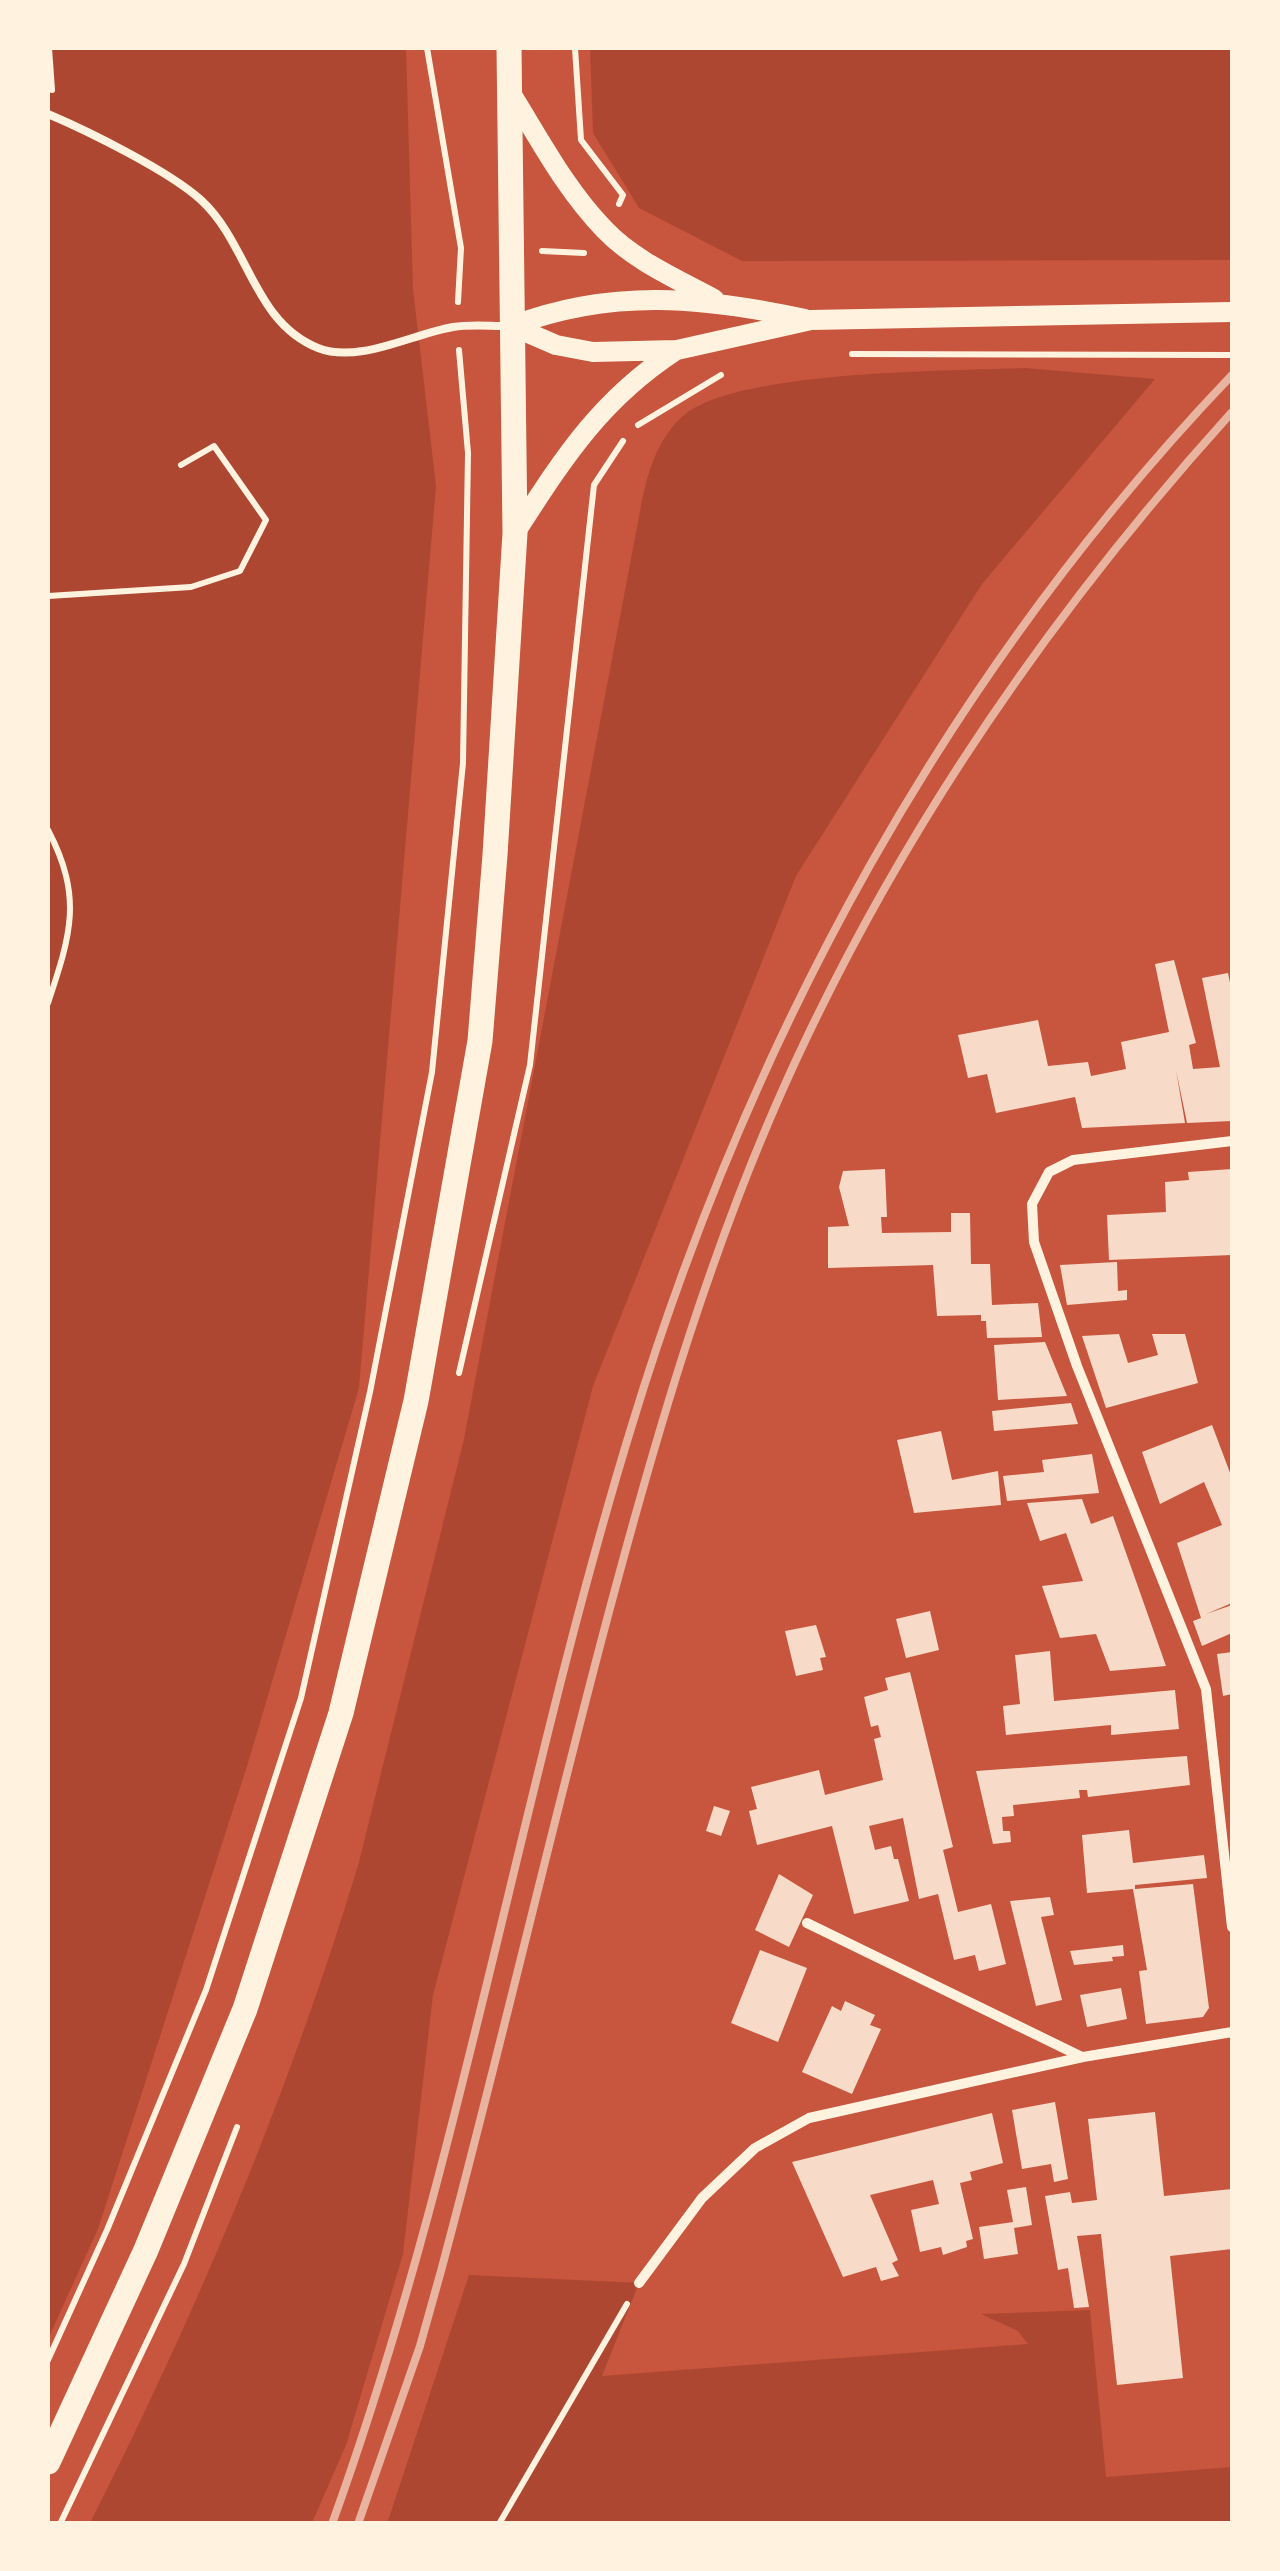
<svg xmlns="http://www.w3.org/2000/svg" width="1280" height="2571" font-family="'Source Sans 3',sans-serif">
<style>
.green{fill:#ae4732}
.building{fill:#f7dbc8}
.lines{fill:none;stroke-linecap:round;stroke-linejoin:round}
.path{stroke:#fff3e0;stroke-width:6}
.service{stroke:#fff3e0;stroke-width:8}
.minor{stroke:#fff3e0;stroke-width:10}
.secondary{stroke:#fff3e0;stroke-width:20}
.primary{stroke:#fff3e0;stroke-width:25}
.rail{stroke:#e9b49f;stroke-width:8}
</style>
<rect width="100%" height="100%" fill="#c8553d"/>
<path class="green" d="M48,48H406L413,289L436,486L359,1388L248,1763L98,2229L48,2339Z
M590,48H1232V260L742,261L639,208L593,133Z
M1025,368L1155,379L982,584L796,876L593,1386L433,1995L403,2254L346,2445L312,2523H90C197,2312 291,2089 359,1862L464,1439L634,543C643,499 647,448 683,416C735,370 953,371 1025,368Z
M469,2275L639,2283L602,2376L1028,2344L1018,2331L981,2314L1090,2310L1106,2477L1232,2467V2523L387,2524Z"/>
<path class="building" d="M1174,960L1196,1043L1189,1045L1193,1069L1220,1067L1202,978L1228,973L1232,993V1121L1187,1123L1176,1070L1185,1123L1082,1128L1075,1097L996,1113L987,1074L968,1078L958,1035L1038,1020L1048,1066L1088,1062L1091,1076L1126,1069L1121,1042L1169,1032L1155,964Z
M885,1169L887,1217H881L882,1233L951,1232V1213H970L971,1264H990L992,1305L1038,1303L1042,1337L987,1338L986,1321H981V1315L937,1316L933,1265L828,1268V1227L849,1226L839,1187L843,1171Z
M1232,1169V1255L1109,1260L1107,1215L1166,1212L1165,1182L1189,1180L1188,1172Z
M1117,1262L1118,1291L1127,1290V1300L1067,1305L1060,1265Z
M1119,1334L1128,1363L1158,1355L1152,1334H1185L1198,1383L1106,1408L1082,1336Z
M1045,1342L1067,1396L998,1400L994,1345Z
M1071,1403L1078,1424L994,1431L992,1411Z
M1212,1425L1232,1478V1603L1206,1614L1232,1605V1633L1202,1646L1193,1621L1201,1618L1177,1543L1222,1525L1204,1482L1160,1504L1142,1452Z
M941,1431L952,1480L998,1471L1001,1505L914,1513L897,1440Z
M1092,1454L1099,1493L1007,1501L1003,1476L1044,1472L1042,1460Z
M1082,1499L1091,1524L1113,1516L1166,1666L1110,1671L1096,1634L1060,1638L1042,1586L1083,1581L1066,1533L1040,1541L1027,1503Z
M930,1611L939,1650L906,1658L896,1619Z
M816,1625L826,1657L820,1658L823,1670L796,1676L785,1631Z
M1050,1651L1054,1701L1175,1690L1179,1729L1111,1735V1725L1006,1735L1003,1706L1020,1704L1015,1655Z
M1232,1652V1694L1223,1696L1217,1654Z
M910,1672L953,1847L943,1850L958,1912L991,1904L1006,1964L979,1971L975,1955L954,1960L938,1894L919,1899L903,1818L869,1826L875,1850L891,1846L894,1859H898L909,1901L854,1914L832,1826L757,1845L749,1811L757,1809L751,1787L819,1770L825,1795L883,1780L874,1739L881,1737L878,1725L871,1727L864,1697L888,1690L885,1678Z
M1187,1756L1190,1785L1088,1797L1087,1790H1079L1080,1798L1013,1805L1014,1816L1002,1817L1003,1831H1010L1011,1842L993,1844L976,1771Z
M714,1806L730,1811L721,1836L706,1831Z
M1129,1830L1133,1863L1204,1855L1207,1878L1135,1885V1889L1193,1884L1209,2008L1203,2017L1146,2024L1139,1971L1147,1970L1133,1889L1087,1893L1082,1835Z
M779,1874L813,1895L789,1947L755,1930Z
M1050,1897L1054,1915L1041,1917L1062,2000L1036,2006L1010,1901Z
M1123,1945L1124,1956L1112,1957L1113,1961L1074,1965L1070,1951Z
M760,1950L807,1968L778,2042L731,2023Z
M1121,1988L1127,2019L1087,2027L1080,1995Z
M845,2001L875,2015L870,2025L881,2029L852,2094L802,2072L832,2006L841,2011Z
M1055,2102L1068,2179L1054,2182L1051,2164L1022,2169L1012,2110Z
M1155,2112L1164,2196L1232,2189V2249L1170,2256L1183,2378L1117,2385L1101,2234L1077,2236L1089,2307L1074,2308L1068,2268L1058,2270L1045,2196L1070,2192L1072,2203L1097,2200L1088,2119Z
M992,2113L1003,2163L970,2172L972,2180L960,2183L973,2239L966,2241L967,2247L943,2255L941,2247L920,2252L911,2210L939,2204L933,2180L870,2195L898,2260L892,2263L899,2276L881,2281L876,2267L843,2277L792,2162Z
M1026,2187L1032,2225L1014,2228L1018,2254L984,2259L979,2227L1013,2222L1007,2190Z"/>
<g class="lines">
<path class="path" d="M49,48L52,90
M427,48L461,248L458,302
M575,48L581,140L623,195L619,204
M542,251L584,253
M852,354L1232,355
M638,425L721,375
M48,596L191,587L240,571L266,520L214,446L181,465
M48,830C83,897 71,934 48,1003
M459,1373L530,1065L594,485L623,441
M48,2360L107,2230L206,1990L301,1698L370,1392L432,1072L463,763L468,453L459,350
M60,2524L184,2264L237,2127
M499,2524L627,2304"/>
<path class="service" d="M48,114C88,131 169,171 201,200C249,244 253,322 318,348C358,364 412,334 453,327C470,324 489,326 506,326"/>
<path class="minor" d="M1232,1141L1073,1160L1049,1172L1032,1204L1034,1242L1077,1366L1206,1689L1232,1927
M807,1923L1082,2057
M639,2283L702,2198L755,2148L809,2118L1083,2057L1232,2032"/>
<path class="secondary" d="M512,95C540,140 566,190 604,229C633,260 677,279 714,299
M512,326L556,345L593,352L677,350L811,320L1232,312
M512,326C612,288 703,297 805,319
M515,533C563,459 599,401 675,351"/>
<path class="primary" d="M48,2462L146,2250L245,2009L341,1713L416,1401L480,1041L495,855L515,533L509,48"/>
<path class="rail" d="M332,2524C462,2165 520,1789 632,1425C751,1034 949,671 1232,375
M358,2524L420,2346L441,2271C497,2062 546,1851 601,1642C655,1437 714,1231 806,1039C916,808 1061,601 1232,412"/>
</g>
<rect width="1280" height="2571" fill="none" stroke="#fff3e0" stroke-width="100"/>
</svg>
